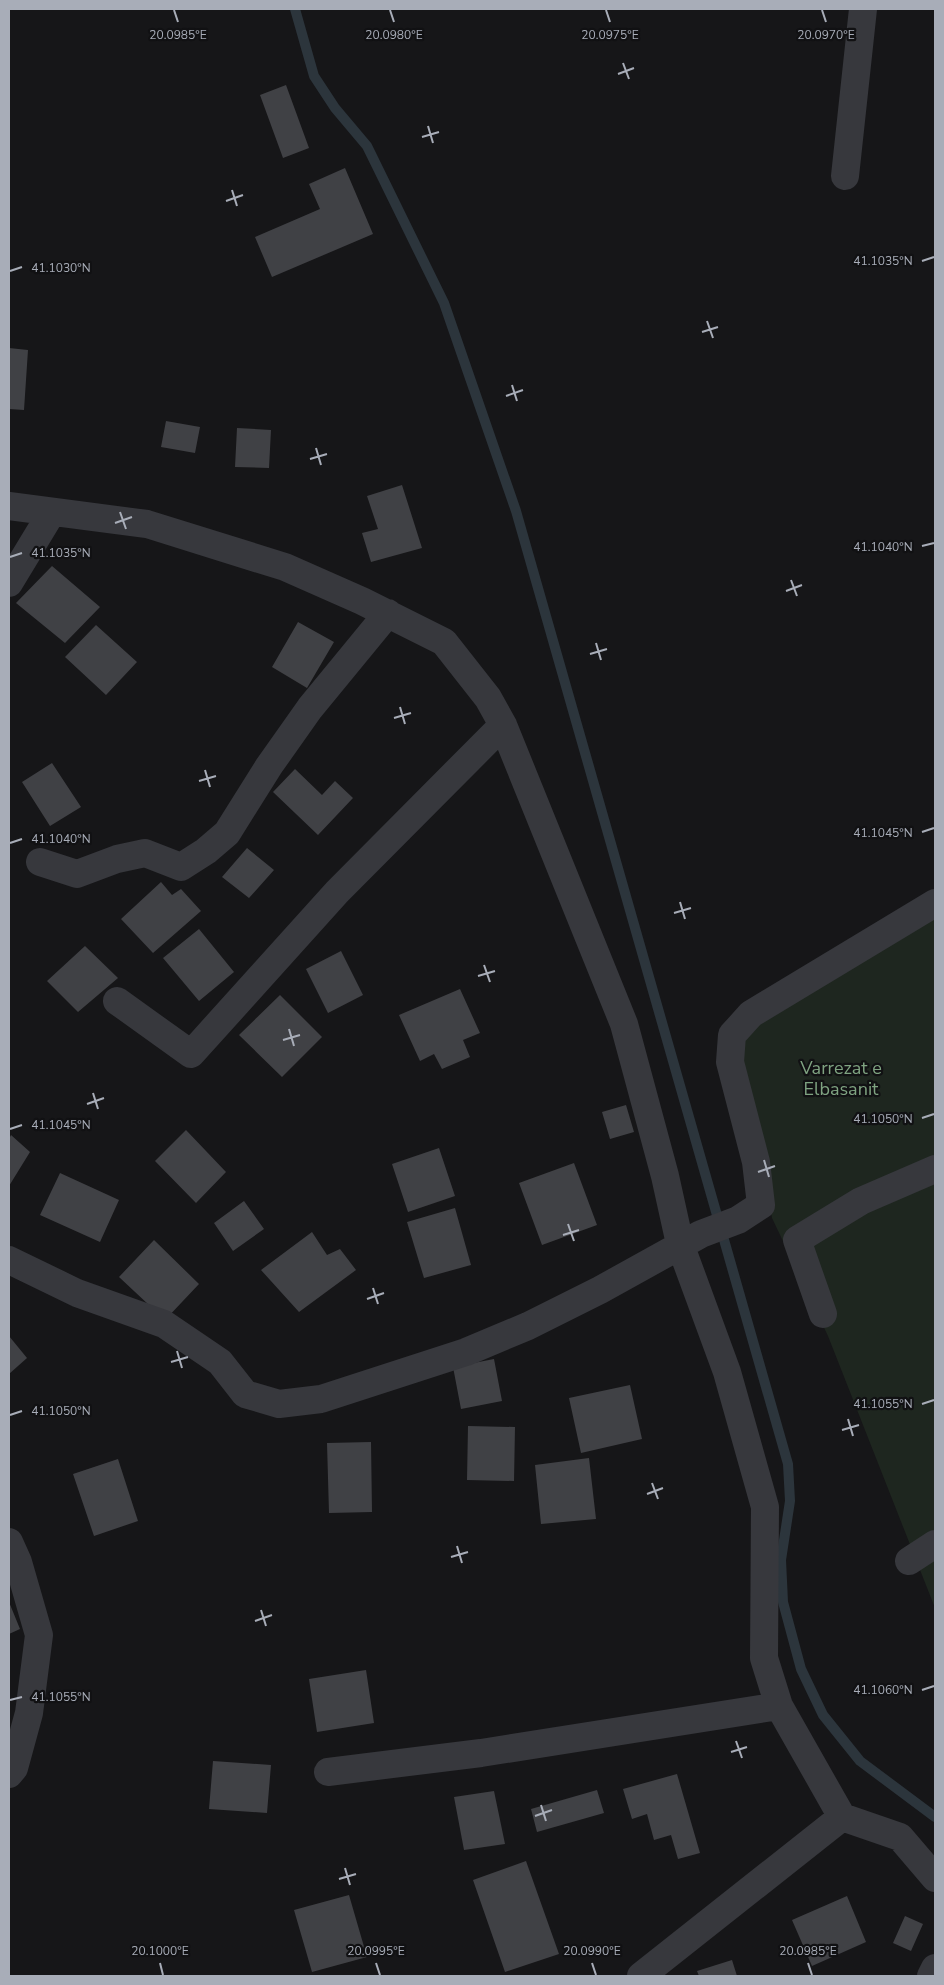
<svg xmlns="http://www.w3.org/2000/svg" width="944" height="1985" font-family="'Nunito Sans',sans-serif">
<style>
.green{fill:#1e261f}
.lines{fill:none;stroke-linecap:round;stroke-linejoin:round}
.stream{stroke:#2c353c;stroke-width:10}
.building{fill:#404145}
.minor{stroke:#37383d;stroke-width:28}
.ticks{fill:none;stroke:#a8adb8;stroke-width:2}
.labels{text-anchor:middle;stroke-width:4.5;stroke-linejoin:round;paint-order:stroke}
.park-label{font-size:18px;fill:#7fa381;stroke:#111113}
.ticks-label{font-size:12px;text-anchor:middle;fill:#a8adb8;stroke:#111113;stroke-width:4.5;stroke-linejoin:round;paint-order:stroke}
</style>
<rect width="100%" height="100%" fill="#161618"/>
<path class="green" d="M935,912V1608L828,1336L772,1218L738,1034Z"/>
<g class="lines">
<path class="stream" d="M295,9L314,76L335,108L367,146L444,303L516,511L788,1464L790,1501L781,1560L783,1602L801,1669L823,1715L860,1761L935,1817"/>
</g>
<path class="building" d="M286,85L309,148L283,158L260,95Z
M345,168L373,234L272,277L255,237L320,209L309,184Z
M9,348L28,350L24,410L9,409Z
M166,421L200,427L195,453L161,447Z
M237,428L271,430L269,468L235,467Z
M402,485L422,548L371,562L362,533L378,529L367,496Z
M52,566L100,607L65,643L16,603Z
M298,622L334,642L307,688L272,667Z
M96,625L137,662L106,695L65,657Z
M52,763L81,807L50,826L22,782Z
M295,769L322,795L335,781L353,798L318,835L273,792Z
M247,848L274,870L249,898L222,877Z
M161,882L172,895L181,889L201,911L153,953L121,919Z
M199,929L234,972L199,1001L163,958Z
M85,946L118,978L78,1012L47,981Z
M341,951L363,995L328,1013L306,969Z
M460,989L480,1033L463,1040L470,1057L442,1069L434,1054L420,1061L399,1015Z
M280,995L322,1037L282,1077L239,1035Z
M626,1105L634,1132L610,1139L602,1112Z
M186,1130L226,1172L196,1203L155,1161Z
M11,1135L30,1152L9,1186V1139Z
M439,1148L455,1196L408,1212L392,1164Z
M574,1163L597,1225L542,1245L519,1183Z
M60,1173L119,1200L100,1242L40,1215Z
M244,1201L264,1229L233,1251L214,1223Z
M455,1208L471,1265L424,1278L407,1222Z
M312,1232L327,1255L340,1249L356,1270L299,1312L261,1270Z
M154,1240L199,1284L165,1320L119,1277Z
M9,1336L27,1358L9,1374Z
M494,1359L502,1401L461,1409L453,1367Z
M630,1385L642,1439L581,1453L569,1398Z
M468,1426L515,1427L514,1481L467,1480Z
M371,1442L372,1512L329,1513L327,1443Z
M589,1458L596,1519L541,1524L535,1465Z
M118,1459L138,1521L94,1536L73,1474Z
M9,1602L20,1629L9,1634Z
M366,1670L374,1723L317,1732L309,1679Z
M213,1761L271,1765L267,1813L209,1809Z
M677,1774L700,1853L678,1859L671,1835L654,1840L647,1814L632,1819L623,1789Z
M597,1790L604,1813L537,1832L531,1809Z
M494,1791L505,1844L464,1850L454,1797Z
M526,1861L559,1954L505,1972L473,1880Z
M349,1895L367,1957L312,1972L294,1910Z
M847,1896L866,1942L812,1966L792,1920Z
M905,1916L923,1924L911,1951L893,1943Z
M732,1960L737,1976H699L697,1971Z"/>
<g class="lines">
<path class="minor" d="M845,176L863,9
M9,506L147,524L285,567L362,601L444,642L488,698L503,725L624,1024L665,1176L680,1244L727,1372L765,1507L764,1658L779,1706L842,1817L900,1837L935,1878
M9,583L52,512
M40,862L77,874L117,859L145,853L181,867L206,851L227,833L269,766L310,708L388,613
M117,1001L191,1054L337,892L503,725
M9,1260L77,1293L164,1324L220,1362L245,1394L279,1404L321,1399L466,1352L528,1326L600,1290L701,1234L738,1220L761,1205L756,1162L730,1062L732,1035L751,1014L935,903
M823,1314L797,1240L861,1201L935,1169
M9,1542L18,1562L39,1635L29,1713L14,1768L9,1774
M909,1561L935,1544
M328,1772L481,1753L779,1706
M641,1976L842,1817
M931,1976L935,1968"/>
</g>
<path class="ticks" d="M174,10L178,22M390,10L394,22M606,10L610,22M822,10L826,22M623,63L629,79M618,74L634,68M428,126L433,143M422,137L439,132M232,190L237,206M226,201L243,195M922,261L934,257M10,271L22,267M707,321L713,338M702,332L718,327M512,385L517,401M506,396L523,390M316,448L321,465M310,459L327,454M120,512L126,529M115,523L132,517M922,546L934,543M10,557L22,553M791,580L797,596M786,591L802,585M596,643L601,660M590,654L607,649M400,707L405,724M394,718L411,713M205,770L210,787M199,781L216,776M922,832L934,828M10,843L22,839M680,902L685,919M674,913L691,908M484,965L490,982M478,976L495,971M289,1029L294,1046M283,1040L300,1035M93,1093L98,1109M87,1104L104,1098M922,1118L934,1114M10,1129L22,1125M764,1160L769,1177M758,1172L775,1166M568,1224L574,1241M563,1235L579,1230M373,1288L378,1304M367,1299L384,1293M177,1351L182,1368M171,1362L188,1357M922,1404L934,1400M10,1415L22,1411M848,1419L853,1436M842,1430L859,1425M652,1483L658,1499M647,1494L663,1488M457,1546L462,1563M451,1557L468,1552M261,1610L266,1626M255,1621L272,1615M922,1690L934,1686M10,1700L22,1697M736,1741L742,1758M731,1752L747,1747M541,1805L546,1821M535,1816L552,1810M345,1868L350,1885M339,1879L356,1874M160,1963L163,1975M376,1963L380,1975M592,1963L596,1975M808,1963L812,1975"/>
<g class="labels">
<g class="park-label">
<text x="841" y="1074">Varrezat e<tspan x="841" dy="21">Elbasanit</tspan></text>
</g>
</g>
<g class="ticks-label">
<text x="178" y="39">20.0985°E</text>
<text x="394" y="39">20.0980°E</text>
<text x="610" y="39">20.0975°E</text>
<text x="826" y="39">20.0970°E</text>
<text x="883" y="265">41.1035°N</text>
<text x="61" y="272">41.1030°N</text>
<text x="883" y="551">41.1040°N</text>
<text x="61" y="557">41.1035°N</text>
<text x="883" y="837">41.1045°N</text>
<text x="61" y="843">41.1040°N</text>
<text x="883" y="1123">41.1050°N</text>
<text x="61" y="1129">41.1045°N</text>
<text x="883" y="1408">41.1055°N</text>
<text x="61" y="1415">41.1050°N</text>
<text x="883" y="1694">41.1060°N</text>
<text x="61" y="1701">41.1055°N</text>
<text x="160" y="1955">20.1000°E</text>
<text x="376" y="1955">20.0995°E</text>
<text x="592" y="1955">20.0990°E</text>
<text x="808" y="1955">20.0985°E</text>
</g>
<rect width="944" height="1985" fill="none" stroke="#a8adb8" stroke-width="20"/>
</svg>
